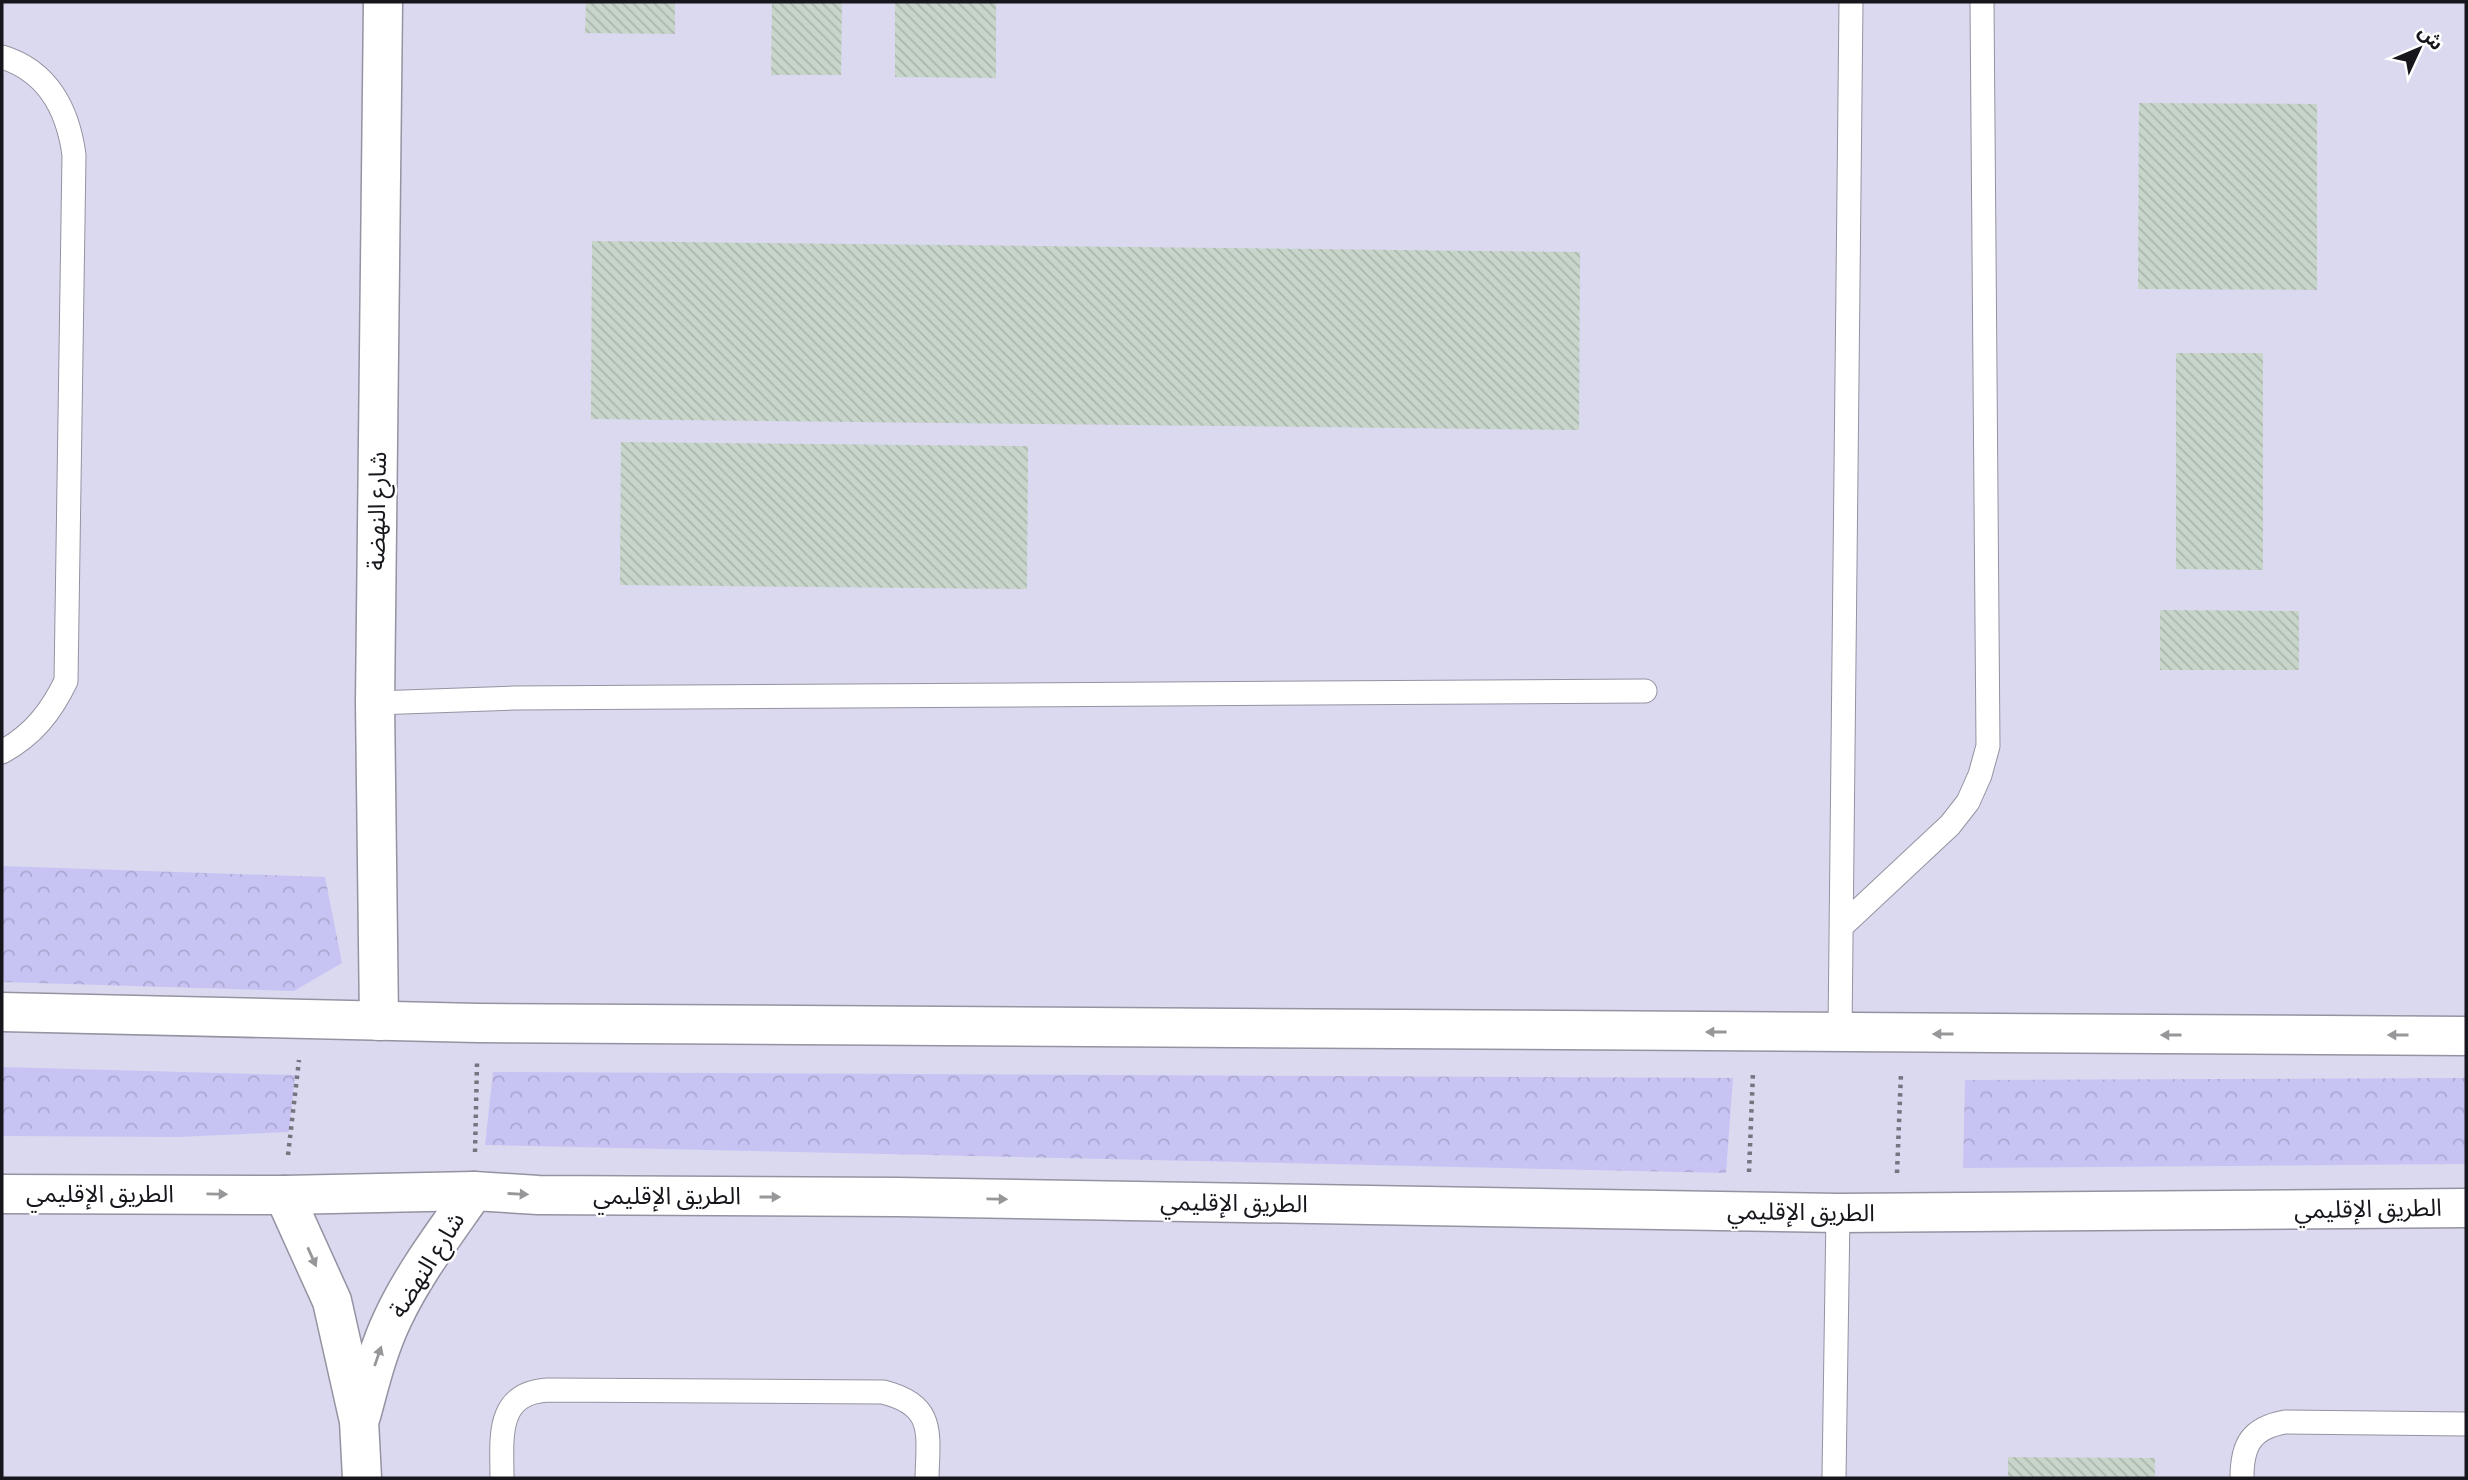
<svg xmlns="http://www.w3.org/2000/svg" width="2468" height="1480" font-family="Cabin,'Noto Sans Arabic',sans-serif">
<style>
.built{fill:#dad9f0}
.park{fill:url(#park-crowns)}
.building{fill:url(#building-back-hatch)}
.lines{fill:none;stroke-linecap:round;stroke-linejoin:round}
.service-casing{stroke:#9493a1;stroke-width:25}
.minor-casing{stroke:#9493a1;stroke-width:41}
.tertiary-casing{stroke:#9493a1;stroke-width:41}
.trunk-casing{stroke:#9493a1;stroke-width:41}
.path{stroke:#75747f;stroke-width:4.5;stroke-dasharray:3.5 5;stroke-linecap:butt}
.service{stroke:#fff;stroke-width:23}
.minor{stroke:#fff;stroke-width:38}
.tertiary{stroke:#fff;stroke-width:38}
.trunk{stroke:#fff;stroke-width:38}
.oneway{fill:#979699}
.labels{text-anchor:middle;stroke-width:5;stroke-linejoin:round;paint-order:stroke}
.street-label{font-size:24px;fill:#17161c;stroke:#fff}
</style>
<defs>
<pattern id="park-crowns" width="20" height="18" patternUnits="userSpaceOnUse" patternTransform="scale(1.75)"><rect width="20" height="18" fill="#c7c4f4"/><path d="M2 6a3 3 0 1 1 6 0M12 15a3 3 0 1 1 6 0" fill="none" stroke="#aaa8d1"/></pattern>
<pattern id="building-back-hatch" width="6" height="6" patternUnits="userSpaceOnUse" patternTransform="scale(1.75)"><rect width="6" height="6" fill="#c8d5ca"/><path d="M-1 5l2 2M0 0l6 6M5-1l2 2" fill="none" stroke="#abb6ad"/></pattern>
</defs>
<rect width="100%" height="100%" fill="#e5e4f4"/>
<path class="built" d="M2,2H2466V1478H2Z"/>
<path class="park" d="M2,866L325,877L342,963L294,991L2,982Z
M2,1067L295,1075L289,1132L178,1137L2,1136Z
M493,1072L1733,1078L1726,1173L485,1145Z
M2466,1078V1164L1963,1168L1965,1080Z"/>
<path class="building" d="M586,2H675V34L585,33Z
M772,2H842L841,75H771Z
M895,2H996V78L895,77Z
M2139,103L2317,104V290L2138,289Z
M592,241L1580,252L1579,430L591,419Z
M2176,353H2263V570L2176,569Z
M621,442L1028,446L1027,589L620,585Z
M2160,610L2299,611V670H2160Z
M2008,1457L2155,1458V1478H2008Z"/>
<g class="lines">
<defs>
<path id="service" d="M2,57C48,71 68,110 74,155L66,681C51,712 33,735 2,752
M375,703L514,698L1645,691
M1842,926L1950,825L1968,802L1980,775L1988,746L1982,2
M1840,1033L1851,2
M502,1478C502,1439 495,1393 548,1390L883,1392C936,1405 928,1434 927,1478
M1834,1478L1838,1213
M2242,1478C2242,1445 2251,1428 2285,1422L2466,1424"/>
<path id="minor" d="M379,1021L375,703L383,2"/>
<path id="tertiary" d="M284,1195L332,1301L359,1421L362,1478
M361,1416C370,1383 378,1349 393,1318C414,1273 445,1233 474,1191"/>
<path id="trunk" d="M2,1012L478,1023L2466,1036
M2,1194L284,1195L474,1191L538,1195L897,1197L1838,1213L2466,1208"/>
</defs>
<use href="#service" class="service-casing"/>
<use href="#minor" class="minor-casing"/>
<use href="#tertiary" class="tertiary-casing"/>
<use href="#trunk" class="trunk-casing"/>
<path class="path" d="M475,1152L477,1063
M288,1155L299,1060
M1749,1172L1753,1072
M1897,1173L1901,1073"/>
<use href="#service" class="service"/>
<use href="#minor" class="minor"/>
<use href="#tertiary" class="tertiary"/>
<use href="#trunk" class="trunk"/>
</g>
<defs><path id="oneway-solid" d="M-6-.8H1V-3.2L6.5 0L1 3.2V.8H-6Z" transform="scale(1.75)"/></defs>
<g class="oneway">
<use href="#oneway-solid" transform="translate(1716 1032) rotate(-180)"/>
<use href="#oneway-solid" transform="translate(1943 1034) rotate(-180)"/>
<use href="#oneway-solid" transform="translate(2171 1035) rotate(-180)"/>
<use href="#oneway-solid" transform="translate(2398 1035) rotate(-180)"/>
<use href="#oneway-solid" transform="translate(217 1194) rotate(1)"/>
<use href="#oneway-solid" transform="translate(518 1194) rotate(3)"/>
<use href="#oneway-solid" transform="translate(770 1197)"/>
<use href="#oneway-solid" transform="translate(997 1199) rotate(1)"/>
<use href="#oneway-solid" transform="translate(312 1257) rotate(66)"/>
<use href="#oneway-solid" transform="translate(378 1356) rotate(-71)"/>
</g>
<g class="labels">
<g class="street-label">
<text transform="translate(377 511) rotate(-89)" y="8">شارع النهضة</text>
<text x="100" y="1202">الطريق الإقليمي</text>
<text x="667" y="1204">الطريق الإقليمي</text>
<text transform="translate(1234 1203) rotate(1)" y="8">الطريق الإقليمي</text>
<text transform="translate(2368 1209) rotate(-1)" y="8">الطريق الإقليمي</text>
<text transform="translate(1801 1212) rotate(1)" y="8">الطريق الإقليمي</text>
<text transform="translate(427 1265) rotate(-58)" y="8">شارع النهضة</text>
</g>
</g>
<rect width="2468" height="1480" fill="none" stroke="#17161c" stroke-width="7"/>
<g transform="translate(2419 49) rotate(46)" stroke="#ffffff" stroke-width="5" paint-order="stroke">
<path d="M0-5L12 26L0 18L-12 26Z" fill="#17161c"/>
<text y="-10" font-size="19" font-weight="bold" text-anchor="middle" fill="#17161c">ش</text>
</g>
</svg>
